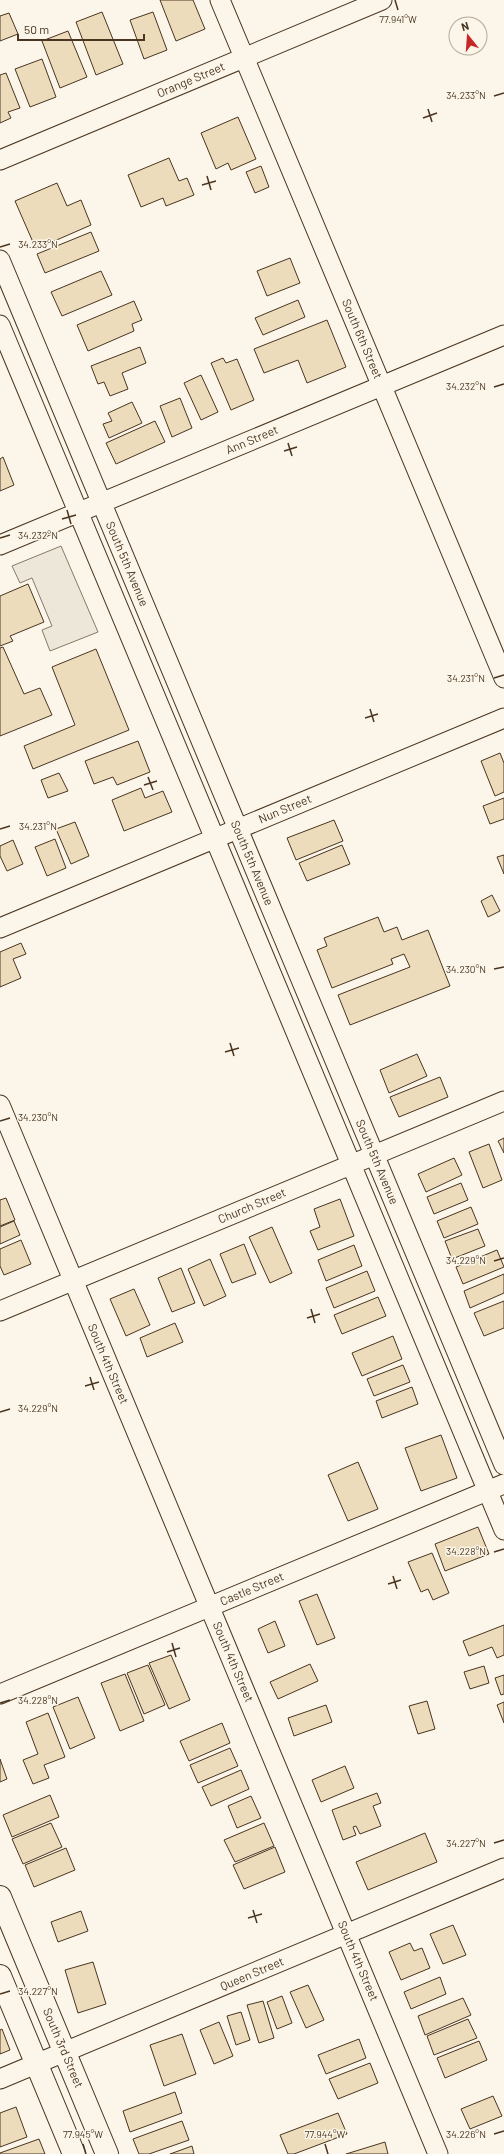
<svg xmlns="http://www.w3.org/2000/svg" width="504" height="2154" font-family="Barlow,sans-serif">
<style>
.parking{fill:#ede7d9;stroke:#887966}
.building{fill:#ecdcbc;stroke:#4a3520}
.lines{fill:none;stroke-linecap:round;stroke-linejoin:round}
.minor-casing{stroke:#4a3520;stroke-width:21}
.major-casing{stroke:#4a3520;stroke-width:24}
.minor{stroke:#fbf6e9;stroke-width:19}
.major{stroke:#fbf6e9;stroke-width:22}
.ticks{fill:none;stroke:#4a3520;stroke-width:1.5}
.labels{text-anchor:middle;stroke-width:3;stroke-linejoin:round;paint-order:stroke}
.street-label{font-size:12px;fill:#4a3520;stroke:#fbf6e9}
.ticks-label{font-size:10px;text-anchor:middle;fill:#4a3520;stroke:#fbf6e9;stroke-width:3;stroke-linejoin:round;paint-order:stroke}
</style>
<rect width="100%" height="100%" fill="#fbf6e9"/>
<path class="parking" d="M61,546L98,632L50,651L42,630L52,626L32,578L20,583L12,566Z"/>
<path class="building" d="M160,0H193L205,29L176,41Z
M102,12L123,64L96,75L76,22Z
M153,12L167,50L144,59L130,20Z
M9,13L18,34L0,41V16Z
M68,31L87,77L60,88L42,41Z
M42,59L56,97L30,107L15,69Z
M6,73L20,108L8,112L11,118L0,123V75Z
M238,117L256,159L231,170L228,163L216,169L201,133Z
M169,158L179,181L187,178L194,195L166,206L163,198L141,207L128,175Z
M261,166L269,187L255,193L246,172Z
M57,183L67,206L81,200L91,225L36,249L15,201Z
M91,232L99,251L45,273L37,254Z
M290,258L300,283L267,296L257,271Z
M101,271L112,295L62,316L51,292Z
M298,300L305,317L263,335L255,318Z
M134,301L142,320L132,324L134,331L88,351L77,325Z
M327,320L346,367L307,383L298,360L264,373L254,349Z
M140,347L146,363L122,373L128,389L110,396L104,382L98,384L91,366Z
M223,358L226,363L237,359L254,400L231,410L211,363Z
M201,375L218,412L201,420L184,383Z
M180,398L192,428L172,437L160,406Z
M132,402L142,423L109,438L103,424L112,421L108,413Z
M155,421L165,442L116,464L106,443Z
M3,457L14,485L0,491V459Z
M28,584L44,622L10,636L13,641L0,646V596Z
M3,647L24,694L40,688L52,715L0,736V648Z
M96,649L129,730L33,769L24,746L75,725L52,667Z
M138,741L150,772L117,785L113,777L94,784L85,761Z
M500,753L504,763V792L495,796L481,761Z
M59,773L68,791L48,798L41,780Z
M141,788L145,798L163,791L172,812L124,831L112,800Z
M504,798V819L490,824L483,806Z
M334,820L343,841L296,860L287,838Z
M75,822L89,856L71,864L56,829Z
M55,839L66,868L47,876L35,847Z
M13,840L23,864L7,871L0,856V846Z
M342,845L350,864L307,881L299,863Z
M504,855V874L497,857Z
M492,895L500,911L488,917L481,901Z
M378,917L384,932L397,927L402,940L428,930L450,986L350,1025L338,995L410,967L404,954L391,959L393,964L332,988L317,950L327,946L324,938Z
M21,943L26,954L13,959L21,978L0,987V952Z
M417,1054L427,1076L389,1093L380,1070Z
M440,1077L448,1097L399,1117L390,1097Z
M504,1138V1153L498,1141Z
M489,1144L502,1180L483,1188L469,1152Z
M454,1158L462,1175L426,1192L418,1174Z
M461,1183L468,1200L434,1214L427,1197Z
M6,1198L15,1220L0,1226V1200Z
M340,1199L354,1236L318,1250L310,1231L320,1227L314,1209Z
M471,1207L478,1224L444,1238L437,1221Z
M14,1221L20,1235L0,1244V1227Z
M272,1227L292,1273L270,1283L249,1237Z
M478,1229L485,1246L452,1259L445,1241Z
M21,1240L31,1264L4,1275L0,1266V1249Z
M244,1244L256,1274L232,1283L220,1254Z
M354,1245L362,1266L326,1281L318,1260Z
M497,1250L504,1267L463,1284L456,1267Z
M210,1259L226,1296L204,1306L188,1269Z
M181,1268L195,1303L172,1312L158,1278Z
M367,1271L375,1291L334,1308L326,1288Z
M504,1274V1293L470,1308L464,1291Z
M134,1289L150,1325L126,1336L110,1299Z
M378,1297L386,1316L342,1334L334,1315Z
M504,1301V1328L484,1336L474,1313Z
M175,1323L183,1342L147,1357L140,1338Z
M393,1336L402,1359L362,1376L352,1353Z
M403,1365L410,1382L374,1396L367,1379Z
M412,1387L418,1404L382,1418L376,1401Z
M441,1435L457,1478L421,1491L405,1448Z
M358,1462L378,1509L348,1521L328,1475Z
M478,1527L489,1554L445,1571L435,1544Z
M432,1553L449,1593L433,1600L428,1589L421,1592L408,1562Z
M317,1594L335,1638L317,1645L299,1601Z
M275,1621L285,1646L268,1653L258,1629Z
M504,1625V1655L497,1658L492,1647L469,1656L463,1641Z
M171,1655L190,1700L169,1709L149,1663Z
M310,1664L318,1681L278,1699L270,1682Z
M148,1665L165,1705L144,1714L127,1673Z
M484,1666L489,1683L470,1689L464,1672Z
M125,1674L144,1721L120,1731L101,1683Z
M504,1675V1694L501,1695L495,1678Z
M78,1697L95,1738L70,1749L53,1707Z
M427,1701L435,1729L418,1734L409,1706Z
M504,1702V1723L497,1705Z
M326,1705L332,1722L294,1736L288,1718Z
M48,1713L65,1757L44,1765L49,1778L33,1784L23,1760L38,1754L26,1722Z
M222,1723L230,1743L189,1761L180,1741Z
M230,1748L238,1766L198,1783L190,1765Z
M0,1759L7,1779L0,1782Z
M345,1766L354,1788L321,1802L312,1780Z
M241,1770L249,1789L211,1806L202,1787Z
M377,1793L381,1803L373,1806L381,1826L360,1834L356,1826L353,1827L356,1835L343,1840L332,1810Z
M50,1795L59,1817L12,1837L3,1815Z
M251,1796L261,1818L237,1828L228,1806Z
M51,1823L62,1847L23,1864L12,1839Z
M264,1823L274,1846L235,1862L224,1840Z
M425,1833L437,1862L368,1890L356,1862Z
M275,1847L285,1872L244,1889L233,1865Z
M66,1848L75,1870L34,1887L25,1865Z
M81,1911L88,1931L58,1942L51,1922Z
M453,1925L466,1955L443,1964L430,1934Z
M410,1943L414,1951L422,1948L430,1968L401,1980L389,1952Z
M93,1962L106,2004L78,2013L65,1970Z
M440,1977L446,1994L411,2009L404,1992Z
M308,1985L324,2020L306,2028L290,1992Z
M282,1996L292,2023L277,2029L267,2002Z
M463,1998L471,2015L425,2035L418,2016Z
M263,2001L274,2038L259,2043L247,2005Z
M241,2012L250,2040L236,2045L227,2016Z
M468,2019L477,2038L434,2055L427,2036Z
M219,2022L233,2056L214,2064L200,2030Z
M2,2029L10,2050L0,2054V2030Z
M182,2034L196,2074L164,2086L150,2045Z
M359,2039L366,2058L326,2074L318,2055Z
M479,2041L487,2060L445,2078L437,2058Z
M370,2063L378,2083L338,2099L329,2079Z
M175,2092L182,2113L130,2132L123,2111Z
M493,2096L502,2116L470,2129L461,2109Z
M16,2107L27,2137L0,2147V2113Z
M338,2113L347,2134L294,2154H288L280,2135Z
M182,2121L189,2140L149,2154H139L133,2139Z
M39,2139L45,2154H0V2153Z
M385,2142L388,2154H346Z
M192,2146L194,2154H170Z"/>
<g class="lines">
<defs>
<path id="minor" d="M220,0L504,678
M0,160L382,0
M0,260L504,1465
M0,325L504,1530
M0,545L504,335
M0,928L504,718
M0,1105L438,2154
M0,1311L504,1101
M0,1694L504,1484
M0,2079L504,1868"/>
<path id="major" d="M0,1897L107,2154
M0,1976L74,2154"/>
</defs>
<use href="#minor" class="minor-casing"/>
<use href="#major" class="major-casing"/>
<use href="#minor" class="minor"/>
<use href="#major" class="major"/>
</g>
<path class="ticks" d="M395,0L398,10M494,96L504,93M428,109L432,122M423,118L437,113M207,176L211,190M202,185L216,181M0,247L10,244M494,387L504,384M288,443L292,456M284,451L297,447M67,510L71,524M62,519L76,515M0,538L10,535M494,678L504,675M370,709L374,722M365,718L378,714M148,777L153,790M144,785L157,781M0,829L10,826M494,969L504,967M230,1043L234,1056M225,1052L239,1048M0,1121L10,1118M494,1261L504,1258M311,1309L315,1323M307,1318L320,1314M90,1377L94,1390M85,1386L99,1382M0,1412L10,1409M494,1552L504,1549M393,1576L397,1589M388,1584L401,1580M172,1643L176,1657M167,1652L180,1648M0,1703L10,1700M494,1843L504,1840M253,1910L257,1923M248,1918L262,1914M0,1994L10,1991M494,2134L504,2131M83,2144L86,2154M325,2144L328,2154"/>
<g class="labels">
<g class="street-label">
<text transform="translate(191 80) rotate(-23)" y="4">Orange Street</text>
<text transform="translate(362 339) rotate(67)" y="4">South 6th Street</text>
<text transform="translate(252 440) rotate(-23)" y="4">Ann Street</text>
<text transform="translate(127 564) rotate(67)" y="4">South 5th Avenue</text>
<text transform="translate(285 809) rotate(-23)" y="4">Nun Street</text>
<text transform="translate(252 863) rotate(67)" y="4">South 5th Avenue</text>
<text transform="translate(377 1162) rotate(67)" y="4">South 5th Avenue</text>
<text transform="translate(252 1206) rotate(-23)" y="4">Church Street</text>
<text transform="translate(108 1364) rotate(67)" y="4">South 4th Street</text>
<text transform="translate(252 1589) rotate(-23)" y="4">Castle Street</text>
<text transform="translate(233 1662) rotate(67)" y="4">South 4th Street</text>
<text transform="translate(358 1961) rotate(67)" y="4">South 4th Street</text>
<text transform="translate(252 1974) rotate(-23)" y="4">Queen Street</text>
<text transform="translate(63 2048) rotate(67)" y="4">South 3rd Street</text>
</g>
</g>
<g class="ticks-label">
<text x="398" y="23">77.941°W</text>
<text x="466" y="99">34.233°N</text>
<text x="38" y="248">34.233°N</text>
<text x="466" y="390">34.232°N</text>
<text x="38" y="539">34.232°N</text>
<text x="466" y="682">34.231°N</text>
<text x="38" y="830">34.231°N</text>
<text x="466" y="973">34.230°N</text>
<text x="38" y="1121">34.230°N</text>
<text x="466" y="1264">34.229°N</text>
<text x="38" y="1412">34.229°N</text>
<text x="466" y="1555">34.228°N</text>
<text x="38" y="1704">34.228°N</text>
<text x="466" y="1847">34.227°N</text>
<text x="38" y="1995">34.227°N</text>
<text x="466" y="2138">34.226°N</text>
<text x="83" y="2138">77.945°W</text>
<text x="325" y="2138">77.944°W</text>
</g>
<g transform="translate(468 36) rotate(343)"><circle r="19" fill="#fbf6e9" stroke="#b4a999"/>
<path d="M0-3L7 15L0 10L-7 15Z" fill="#c62828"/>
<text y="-6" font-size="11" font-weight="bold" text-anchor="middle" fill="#4a3520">N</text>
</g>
<path d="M18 34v6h126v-6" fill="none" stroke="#4a3520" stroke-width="2"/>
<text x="24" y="34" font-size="12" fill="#4a3520" stroke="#fbf6e9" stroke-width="3" paint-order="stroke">50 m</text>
</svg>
